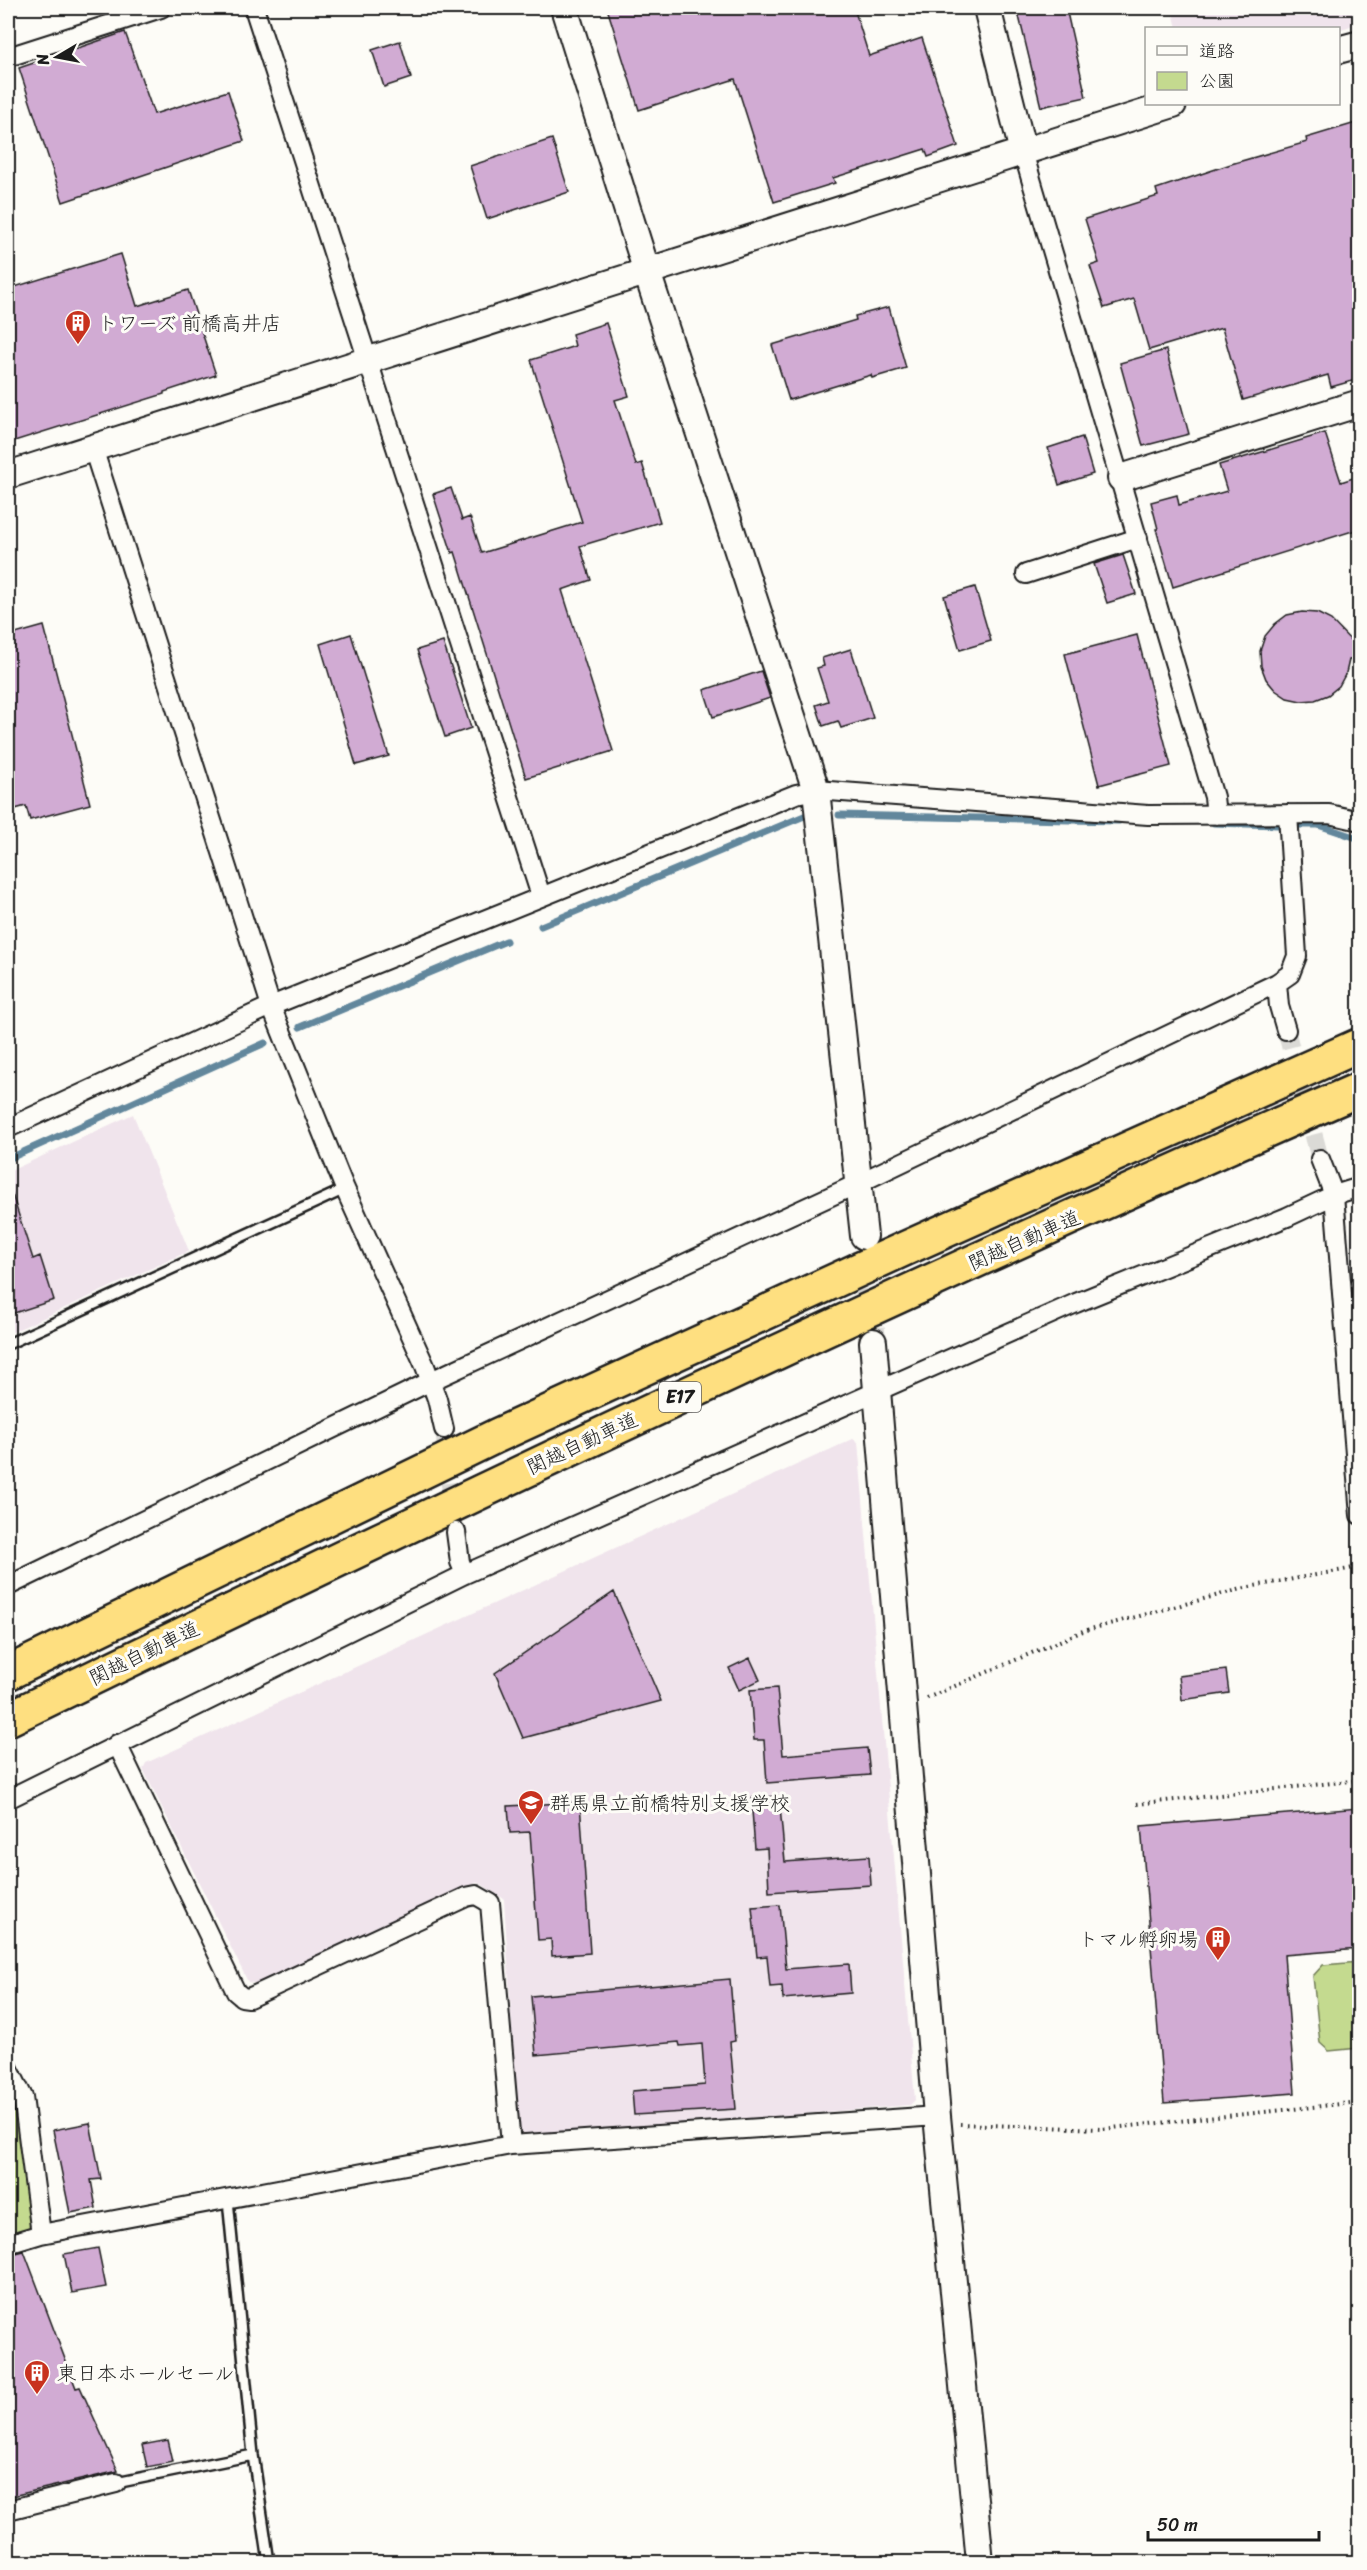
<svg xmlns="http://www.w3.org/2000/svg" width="1367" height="2570" font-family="Sriracha,'Klee One',sans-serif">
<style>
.built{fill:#f0e4ec}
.green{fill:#c4da8f;stroke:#707b56;stroke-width:1.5}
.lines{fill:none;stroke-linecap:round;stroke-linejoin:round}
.stream{stroke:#62879c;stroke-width:7}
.building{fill:#d1abd3;stroke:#1c1c1c;stroke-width:1.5}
.street-tunnel{stroke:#dbdad6;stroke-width:18;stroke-dasharray:18 9;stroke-linecap:butt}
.secondary-tunnel{stroke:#dbdad6;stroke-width:26;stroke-dasharray:26 13;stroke-linecap:butt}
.lane-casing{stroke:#1c1c1c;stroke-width:14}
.street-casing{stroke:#1c1c1c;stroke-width:22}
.secondary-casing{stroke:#1c1c1c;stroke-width:30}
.highway-casing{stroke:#1c1c1c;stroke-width:38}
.path{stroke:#1c1c1c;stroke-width:4;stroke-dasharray:1.5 4.5;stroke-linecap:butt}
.lane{stroke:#fdfcf7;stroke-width:9}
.street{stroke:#fdfcf7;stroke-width:18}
.secondary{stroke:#fdfcf7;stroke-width:26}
.highway{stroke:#fedf80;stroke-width:33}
.labels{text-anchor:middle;stroke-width:6;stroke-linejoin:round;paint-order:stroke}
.shield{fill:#fdfcf7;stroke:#605f5e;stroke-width:1.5}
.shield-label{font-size:18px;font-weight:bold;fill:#1c1c1c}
.poi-label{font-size:20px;fill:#1c1c1c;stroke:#fdfcf7;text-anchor:start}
.street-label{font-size:20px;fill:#1c1c1c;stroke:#fdfcf7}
</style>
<rect width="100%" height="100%" fill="#fdfcf7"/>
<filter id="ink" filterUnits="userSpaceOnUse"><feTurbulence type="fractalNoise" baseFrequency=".0167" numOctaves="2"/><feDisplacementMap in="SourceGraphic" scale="12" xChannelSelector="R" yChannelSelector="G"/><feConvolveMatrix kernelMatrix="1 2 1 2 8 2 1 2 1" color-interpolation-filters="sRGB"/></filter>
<g filter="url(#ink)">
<path class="built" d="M1172,8H1359V23L1339,30L1177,28Z
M133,1114L189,1251L8,1334V1172Z
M853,1439L858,1442L915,2100L910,2105L527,2137L518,2130L504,1899L478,1882L258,1984L248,1982L143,1769L146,1763Z"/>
<path class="green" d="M1359,1962V2048L1329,2051L1320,2043L1313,1976L1323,1965Z
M15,2094L36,2228L8,2235V2096Z"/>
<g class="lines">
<path class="stream" d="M839,815L1119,821
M1214,823L1278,825
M1300,825H1318L1360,839
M541,926L809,814
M300,1027L506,941
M8,1159L265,1043"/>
</g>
<path class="building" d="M607,8H854L869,56L922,38L958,146L928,157L925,149L833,178L835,183L774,202L735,79L639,110Z
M1017,8H1066L1086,97L1041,107Z
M125,32L154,114L228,91L244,141L63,202L19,68Z
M400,41L411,78L384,87L372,50Z
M1359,122V379L1331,387L1328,375L1243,400L1222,328L1149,350L1134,299L1104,308L1090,266L1099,263L1085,219L1158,196L1156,189L1231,164L1307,142L1306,138Z
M552,139L569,192L487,219L470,166Z
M121,254L137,306L188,290L216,375L164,392V394L8,443V289Z
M889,307L906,368L872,378L871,375L789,400L772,345L856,320L855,316Z
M606,323L629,396L615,400L636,465L642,463L660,522L580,546L591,580L562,590L613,751L526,778L455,552L452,553L433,494L451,488L462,520L470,517L482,553L582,522L531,360L575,346L572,334Z
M1166,350L1189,434L1143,446L1120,363Z
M1325,433L1341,482L1359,476V529L1173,587L1156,529H1158L1151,502L1177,495L1179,505L1227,491L1219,465Z
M1082,437L1093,474L1059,485L1048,448Z
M1123,555L1136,594L1107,603L1094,564Z
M975,587L991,641L960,650L944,596Z
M1302,612L1317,613L1331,620L1359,649V659L1349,660L1346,673L1339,686L1328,695L1315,700L1301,701L1287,698L1275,690L1266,679L1261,666L1260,651L1265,636L1275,624L1287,615Z
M44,626L90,804L30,820L26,806L8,811V636Z
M351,634L389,756L356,765L320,644Z
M1137,635L1171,766L1099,785L1065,654Z
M443,642L471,728L445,737L417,650Z
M851,649L873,718L841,728L838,721L823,726L816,705L828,701L817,668L824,666L822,658Z
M761,671L770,698L713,717L704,690Z
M8,1191H11L33,1259L40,1256L54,1300L8,1315Z
M614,1592L661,1701L523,1738L495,1673Z
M750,1658L760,1680L739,1690L729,1668Z
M1226,1670L1229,1693L1182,1700L1179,1676Z
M777,1688L783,1755L867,1748L870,1775L767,1783L764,1740H754L750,1690Z
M779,1796L785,1862L869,1856L871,1885L769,1892L767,1848L755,1849L751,1798Z
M580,1802L590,1953L552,1956L551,1939L538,1940L530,1832L510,1833L508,1806Z
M1359,1808V1949L1284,1955L1295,2093L1164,2103L1141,1826Z
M780,1905L786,1969L849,1964L851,1993L783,1999L782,1986L770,1987L767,1956L757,1957L752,1907Z
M730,1979L735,2041L730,2042L736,2109L634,2115L632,2091L705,2085L702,2044L680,2046L679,2042L536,2055L531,1996Z
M90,2123L101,2179L91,2180L96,2208L70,2213L53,2130Z
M98,2248L106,2287L72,2293L64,2254Z
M24,2251L76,2388L80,2387L118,2471L8,2497V2255Z
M168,2440L173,2462L147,2467L142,2445Z"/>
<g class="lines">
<path class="street-tunnel" d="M1286,1030L1320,1159
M444,1429L453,1511"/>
<path class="secondary-tunnel" d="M865,1250L873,1342"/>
<defs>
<path id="lane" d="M8,1344L345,1189
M228,2200L253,2455L269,2562
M116,2483L253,2455"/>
<path id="street" d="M254,8L541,896
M8,57L161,8
M1023,152L1214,797L1216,815
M93,448L271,1006L345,1189L425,1366L437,1399L444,1429
M1026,574L1138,538
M1277,983L1279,1006L1286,1030
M8,1128L271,1006L796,794L816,790L1148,815L1329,814L1360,821
M1320,1159L1334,1195L1360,1515
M456,1532L460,1562L465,1574
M8,1586L431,1381L859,1183L1277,983L1290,974L1297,956L1288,814
M117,1744L236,1992L242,1997L249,1998L466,1897L476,1895L490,1903L511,2145
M8,1799L465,1574L1076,1303L1287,1217L1334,1195L1360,1187
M8,2067L23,2097L41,2234L511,2145L937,2116
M8,2244L41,2234
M8,2510L116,2483"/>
<path id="secondary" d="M564,8L647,272L816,790L864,1236
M987,8L1023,152
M1338,50L1360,44
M8,475L1173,104
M1121,478L1360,403
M873,1342L937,2116L980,2562"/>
<path id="highway" d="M8,1673L496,1436L904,1249L1360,1045
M8,1719C455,1502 904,1288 1360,1089"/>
</defs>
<use href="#lane" class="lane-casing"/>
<use href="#street" class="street-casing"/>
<use href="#secondary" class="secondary-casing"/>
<use href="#highway" class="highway-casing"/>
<path class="path" d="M927,1698L1083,1631L1249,1587L1360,1567
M1137,1804L1360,1780
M960,2124L1102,2129L1360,2102"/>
<use href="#lane" class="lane"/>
<use href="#street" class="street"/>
<use href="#secondary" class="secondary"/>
<use href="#highway" class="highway"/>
</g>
</g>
<defs>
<symbol id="building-pin" viewBox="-11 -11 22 30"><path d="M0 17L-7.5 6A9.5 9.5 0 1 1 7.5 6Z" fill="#c8321e" stroke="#fdfcf7"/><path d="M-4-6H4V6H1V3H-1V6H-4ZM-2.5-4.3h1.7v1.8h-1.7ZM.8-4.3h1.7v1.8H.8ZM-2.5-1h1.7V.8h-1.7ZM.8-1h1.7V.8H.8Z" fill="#fff"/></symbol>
<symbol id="school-pin" viewBox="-11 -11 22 30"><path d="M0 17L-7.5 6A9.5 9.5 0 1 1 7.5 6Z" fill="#c8321e" stroke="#fdfcf7"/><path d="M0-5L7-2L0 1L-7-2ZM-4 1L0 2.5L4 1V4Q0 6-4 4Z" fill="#fff"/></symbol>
</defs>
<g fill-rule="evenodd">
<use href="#building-pin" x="63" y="308" width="30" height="40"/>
<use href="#school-pin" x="516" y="1788" width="30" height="40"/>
<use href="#building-pin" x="1203" y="1924" width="30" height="40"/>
<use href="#building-pin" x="22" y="2358" width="30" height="40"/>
</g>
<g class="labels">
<rect class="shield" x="659" y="1382" width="42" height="30" rx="4.5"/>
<g class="shield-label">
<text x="680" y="1403">E17</text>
</g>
<g class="poi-label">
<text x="98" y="330">トワーズ 前橋高井店</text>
<text x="550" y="1810">群馬県立前橋特別支援学校</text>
<text x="1198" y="1946" text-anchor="end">トマル孵卵場</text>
<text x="57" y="2380">東日本ホールセール</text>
</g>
<g class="street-label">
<text transform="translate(1024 1240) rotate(-24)" y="7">関越自動車道</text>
<text transform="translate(582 1443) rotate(-25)" y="7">関越自動車道</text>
<text transform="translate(144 1653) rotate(-26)" y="7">関越自動車道</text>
</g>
</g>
<rect width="1367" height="2570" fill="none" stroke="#fdfcf7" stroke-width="30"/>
<rect x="15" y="15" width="1337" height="2540" fill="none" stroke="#1c1c1c" stroke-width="2" filter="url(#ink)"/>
<rect x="1145" y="27" width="195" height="78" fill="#fdfcf7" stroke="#a3a29f" stroke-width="1.5"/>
<rect x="1157" y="46" width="30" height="9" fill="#fdfcf7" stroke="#a3a29f" stroke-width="1.5"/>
<text x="1199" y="57" font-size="18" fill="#1c1c1c">道路</text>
<rect x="1157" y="72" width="30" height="18" fill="#c4da8f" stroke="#a3a29f" stroke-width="1.5"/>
<text x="1199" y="87" font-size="18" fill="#1c1c1c">公園</text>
<g transform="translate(57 57) rotate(260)" stroke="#fdfcf7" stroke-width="4.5" paint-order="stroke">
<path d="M0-4.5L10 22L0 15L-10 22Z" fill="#1c1c1c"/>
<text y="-9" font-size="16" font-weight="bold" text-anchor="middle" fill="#1c1c1c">N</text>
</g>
<path d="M1148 2531v9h171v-9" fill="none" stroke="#1c1c1c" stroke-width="3"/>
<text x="1157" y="2531" font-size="18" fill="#1c1c1c" stroke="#fdfcf7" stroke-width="4.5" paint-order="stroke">50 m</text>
</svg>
